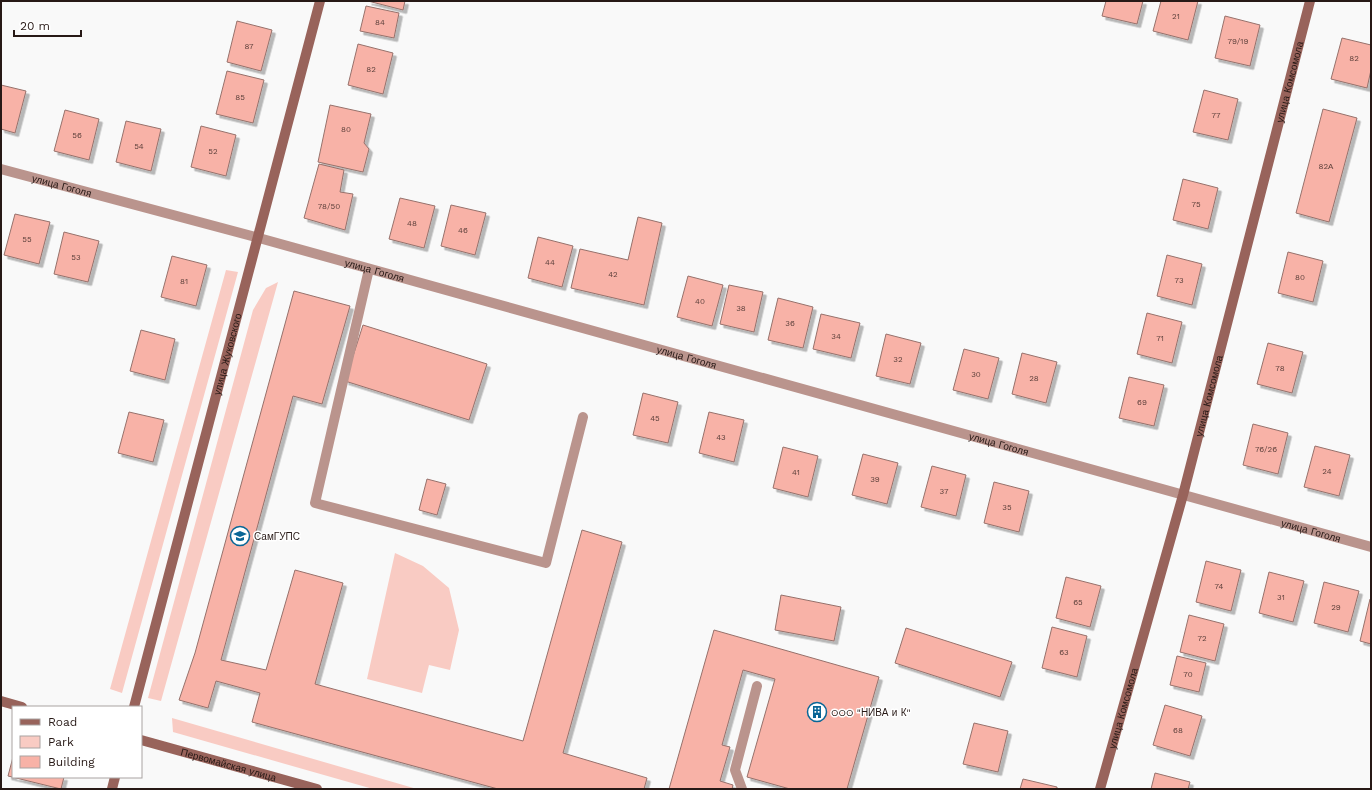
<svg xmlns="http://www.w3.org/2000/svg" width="1372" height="790" font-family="'Work Sans',sans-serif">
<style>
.green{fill:#f9cbc3}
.building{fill:#f8b2a7;stroke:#96716b;filter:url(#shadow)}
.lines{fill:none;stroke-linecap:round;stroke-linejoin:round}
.lane{stroke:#ba948d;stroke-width:10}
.street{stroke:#ba948d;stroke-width:10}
.secondary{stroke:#98635b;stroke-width:10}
.labels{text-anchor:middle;stroke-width:3;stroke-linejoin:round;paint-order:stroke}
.number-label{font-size:8px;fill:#5b3f3a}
.street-label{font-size:10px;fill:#271916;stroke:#fff}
.poi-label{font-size:10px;fill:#271916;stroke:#fff;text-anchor:start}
</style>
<defs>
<filter id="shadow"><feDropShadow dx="3.5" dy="3.5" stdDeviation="0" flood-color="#0004"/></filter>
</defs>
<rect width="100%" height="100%" fill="#f9f9f9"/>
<path class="green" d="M226,270L238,272L122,693L110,689Z
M278,282L161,701L148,698L253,310L266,288Z
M395,553L423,566L449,588L459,630L450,670L429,665L422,693L367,679Z
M172,718L417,789H373L173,732Z"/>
<path class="building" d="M368,1H405L403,10Z
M1106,1H1143L1137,24L1102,16Z
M1161,1H1198L1188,40L1153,31Z
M366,6L399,13L394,38L360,31Z
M1225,16L1260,25L1250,66L1215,58Z
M237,21L272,30L261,71L227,62Z
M1342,38L1371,45V70L1367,88L1331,79Z
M358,44L393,53L383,94L348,85Z
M227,71L264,80L253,123L216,114Z
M1,85L26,91L15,133L1,129Z
M1204,90L1238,99L1228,140L1193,132Z
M330,105L371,114L364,143L369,149L363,172L318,162Z
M1323,109L1357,118L1329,222L1296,213Z
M65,110L99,119L89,160L54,151Z
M126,121L161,129L151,171L116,162Z
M201,126L236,135L226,176L191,167Z
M319,164L344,170L340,192L353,194L345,230L304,218Z
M1183,179L1218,188L1208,229L1173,220Z
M400,198L435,206L424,248L389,239Z
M451,205L486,213L475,255L441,246Z
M15,214L50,222L39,264L4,255Z
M638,217L662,223L644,305L571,288L580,249L628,260Z
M64,232L99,241L88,282L54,274Z
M538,237L573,246L562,287L528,278Z
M1288,252L1323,261L1313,302L1278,293Z
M1167,255L1202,264L1192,305L1157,296Z
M172,256L207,265L196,306L161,297Z
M688,276L723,285L712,326L677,317Z
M729,285L763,292L754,332L720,324Z
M294,291L350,306L322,404L293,396L221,660L266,670L295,570L343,583L315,684L523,741L582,530L622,542L563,753L647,778L644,789H498L252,722L260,693L216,681L208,708L179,700L195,653Z
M778,298L813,307L803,348L768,340Z
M1147,313L1182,322L1172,363L1137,354Z
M821,314L860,323L851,358L813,349Z
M363,325L487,364L469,420L345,381Z
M141,330L175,339L165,380L130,371Z
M886,334L921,343L910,384L876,376Z
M1268,343L1303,352L1292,393L1257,384Z
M964,349L999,358L988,399L953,390Z
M1022,353L1057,362L1046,403L1012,394Z
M1129,377L1164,385L1154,426L1119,418Z
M643,393L678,402L668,443L633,435Z
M129,412L164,420L153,462L118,453Z
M709,412L744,420L734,462L699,453Z
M1253,424L1288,433L1278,474L1243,465Z
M1315,446L1350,455L1339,496L1304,487Z
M783,447L818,456L808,497L773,488Z
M863,454L898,463L887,504L852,495Z
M932,466L966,475L956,516L921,507Z
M427,479L446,484L437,515L419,510Z
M994,482L1029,491L1019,532L984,523Z
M1206,561L1241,570L1231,611L1196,602Z
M1269,572L1304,581L1293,622L1259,613Z
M1066,577L1101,586L1090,627L1056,618Z
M1324,582L1359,591L1348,632L1314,623Z
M781,595L841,607L834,641L775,630Z
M1370,599L1371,600V644L1360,641Z
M1189,615L1224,624L1215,661L1180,652Z
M1052,627L1087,636L1077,677L1042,668Z
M906,628L1012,662L1000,697L895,663Z
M714,630L879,677L847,789H790L747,777L775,679L743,670L722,745L730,747L720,781L733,785L732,789H669Z
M1177,656L1206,663L1199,692L1170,685Z
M1165,705L1202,716L1190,756L1153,745Z
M974,723L1008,731L998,772L963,764Z
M13,757V777H64L61,789L8,776Z
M1155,773L1190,782L1188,789H1151Z
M1023,779L1057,787V789H1020Z"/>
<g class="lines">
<path class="lane" d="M369,269L315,503L546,563L583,417
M742,789L735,770L757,686"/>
<path class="street" id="s1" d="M1,169L259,238L1371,547"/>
<g class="secondary">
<path d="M1,701L22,707"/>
<path id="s2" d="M134,707L320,1"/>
<path id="s3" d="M141,740L317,789"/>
<path d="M112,789L115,777"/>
<path id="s4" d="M1100,789L1183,495L1310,1"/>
</g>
</g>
<defs>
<symbol id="university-ring" viewBox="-11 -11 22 22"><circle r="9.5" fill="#fff" stroke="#096696" stroke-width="1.5"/><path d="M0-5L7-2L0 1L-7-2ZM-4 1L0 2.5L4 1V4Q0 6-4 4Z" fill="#096696"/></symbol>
<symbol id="building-ring" viewBox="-11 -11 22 22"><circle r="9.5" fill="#fff" stroke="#096696" stroke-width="1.5"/><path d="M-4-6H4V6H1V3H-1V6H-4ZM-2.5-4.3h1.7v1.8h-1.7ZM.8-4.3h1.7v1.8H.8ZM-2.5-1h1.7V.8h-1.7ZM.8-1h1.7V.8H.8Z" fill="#096696"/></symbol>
</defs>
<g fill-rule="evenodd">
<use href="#university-ring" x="229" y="525" width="22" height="22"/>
<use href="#building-ring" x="806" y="701" width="22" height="22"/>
</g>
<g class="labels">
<g class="number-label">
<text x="1176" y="19">21</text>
<text x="380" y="25">84</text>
<text x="1238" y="44">79/19</text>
<text x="249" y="49">87</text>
<text x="1354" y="61">82</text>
<text x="371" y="72">82</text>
<text x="240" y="100">85</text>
<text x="1216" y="118">77</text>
<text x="346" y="132">80</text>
<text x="77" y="138">56</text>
<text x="139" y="149">54</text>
<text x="213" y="154">52</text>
<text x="1326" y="169">82А</text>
<text x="1196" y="207">75</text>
<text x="329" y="209">78/50</text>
<text x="412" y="226">48</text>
<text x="463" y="233">46</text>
<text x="27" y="242">55</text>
<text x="76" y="260">53</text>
<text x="550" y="265">44</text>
<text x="613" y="277">42</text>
<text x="1300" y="280">80</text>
<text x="1179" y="283">73</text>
<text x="184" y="284">81</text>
<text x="700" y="304">40</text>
<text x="741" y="311">38</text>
<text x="790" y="326">36</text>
<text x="836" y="339">34</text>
<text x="1160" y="341">71</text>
<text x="898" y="362">32</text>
<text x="1280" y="371">78</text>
<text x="976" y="377">30</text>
<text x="1034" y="381">28</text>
<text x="1142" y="405">69</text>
<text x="655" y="421">45</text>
<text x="721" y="440">43</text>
<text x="1266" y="452">76/26</text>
<text x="1327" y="474">24</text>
<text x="796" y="475">41</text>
<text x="875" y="482">39</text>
<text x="944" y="494">37</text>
<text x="1007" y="510">35</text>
<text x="1219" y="589">74</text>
<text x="1281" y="600">31</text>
<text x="1078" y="605">65</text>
<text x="1336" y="610">29</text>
<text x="1202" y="641">72</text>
<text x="1064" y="655">63</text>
<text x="1188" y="677">70</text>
<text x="1178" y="733">68</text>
</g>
<g class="street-label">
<text dy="4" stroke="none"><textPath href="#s4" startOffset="732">улица Комсомола</textPath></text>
<text dy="4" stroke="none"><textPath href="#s1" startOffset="63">улица Гоголя</textPath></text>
<text dy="4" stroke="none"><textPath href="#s1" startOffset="387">улица Гоголя</textPath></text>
<text dy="4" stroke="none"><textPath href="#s2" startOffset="365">улица Жуковского</textPath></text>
<text dy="4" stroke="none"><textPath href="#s1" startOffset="711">улица Гоголя</textPath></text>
<text dy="4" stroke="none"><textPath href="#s4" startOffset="408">улица Комсомола</textPath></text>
<text dy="4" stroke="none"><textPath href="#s1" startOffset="1035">улица Гоголя</textPath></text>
<text dy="4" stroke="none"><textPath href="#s1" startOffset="1359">улица Гоголя</textPath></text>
<text dy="4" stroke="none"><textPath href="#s4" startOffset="84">улица Комсомола</textPath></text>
<text dy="4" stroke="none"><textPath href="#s3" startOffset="91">Первомайская улица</textPath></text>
</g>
<g class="poi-label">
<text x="254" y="540">СамГУПС</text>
<text x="831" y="716">OOO "НИВА и К"</text>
</g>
</g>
<rect width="1372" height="790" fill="none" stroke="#271916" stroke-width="4"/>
<rect x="12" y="706" width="130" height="72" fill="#ffffff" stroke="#a9a3a2"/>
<rect x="20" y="719" width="20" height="6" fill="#98635b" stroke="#a9a3a2"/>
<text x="48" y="726" font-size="12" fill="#271916">Road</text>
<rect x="20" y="736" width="20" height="12" fill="#f9cbc3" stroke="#a9a3a2"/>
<text x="48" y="746" font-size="12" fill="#271916">Park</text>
<rect x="20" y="756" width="20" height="12" fill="#f8b2a7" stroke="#a9a3a2"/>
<text x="48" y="766" font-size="12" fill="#271916">Building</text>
<path d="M14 30v6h67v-6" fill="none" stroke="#271916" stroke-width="2"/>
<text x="20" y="30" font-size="12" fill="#271916" stroke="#ffffff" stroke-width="3" paint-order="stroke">20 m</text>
</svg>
